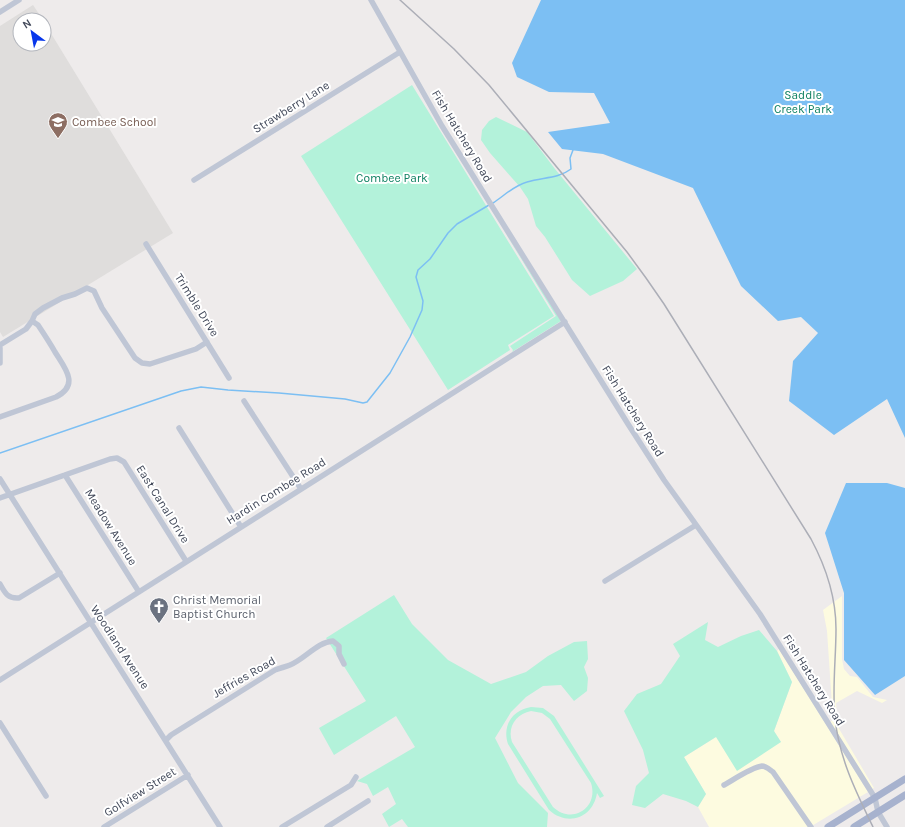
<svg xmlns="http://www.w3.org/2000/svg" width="905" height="827" font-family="Karla,sans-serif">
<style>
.commercial{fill:#fdfbe0}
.education{fill:#dfdddc}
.green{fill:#b3f2da;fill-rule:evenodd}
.water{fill:#7cbff3}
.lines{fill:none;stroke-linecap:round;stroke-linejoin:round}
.stream{stroke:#7cbff3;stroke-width:1.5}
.minor{stroke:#bfc6d5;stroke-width:5.5}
.major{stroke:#a7b2ce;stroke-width:7}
.rail{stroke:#acaeb7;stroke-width:1.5}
.labels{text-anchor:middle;stroke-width:4;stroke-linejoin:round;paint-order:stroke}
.park-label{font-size:12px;fill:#0e8061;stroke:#fff}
.street-label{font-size:12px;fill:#42495a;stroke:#fff}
.education-label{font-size:12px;fill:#785e54;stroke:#fff;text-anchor:start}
.worship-label{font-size:12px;fill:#5b616d;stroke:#fff;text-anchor:start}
</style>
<rect width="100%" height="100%" fill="#eeebeb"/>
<path class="commercial" d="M842,596V659L844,669L850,676L857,677L873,697L887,700L882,703L857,691L836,703L838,727L874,788L872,789L830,722L833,720L827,631L823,610Z
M779,649L868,792L810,827H709L698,807L706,794L684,757L716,737L781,742L774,731L792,682L777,651Z"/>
<path class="education" d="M33,5L43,20H20V44H44V22L173,233L3,337L0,332V26Z"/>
<path class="green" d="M412,85L554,316L508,345L510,350L448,390L301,156Z
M496,117L527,132L555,169L637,269L623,281L590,296L572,280L545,237L536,226L528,199L520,187L490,153L481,140L482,130L489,121Z
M500,224L561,321L452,390L512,352L513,350L510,346L556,316Z
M394,595L412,624L448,660L491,684L526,672L548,656L574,642L587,641L588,659L584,667L588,678L587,691L574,701L561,685L543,686L526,697L511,712L495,738L518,783L548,813L547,827H408L402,819L389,827L382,814L396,804L388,787L373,796L367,784L357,781L415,747L396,716L334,755L319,728L366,701L326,638Z
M708,622L705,640L718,647L741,636L759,630L777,651L792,682L774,731L781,742L737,771L716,737L684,757L706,794L698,807L686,801L663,794L645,808L632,805L636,786L649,773L643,750L624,711L637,694L661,684L680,656L673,644Z
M531,707L543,708L554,716L604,796L600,798L597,793C593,818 568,827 549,810L508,744C502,726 512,710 531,707ZM531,711L542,713L550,719L591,783C599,808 572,825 553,807L512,742C507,727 516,714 531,711Z"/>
<path class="water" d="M541,0H905V438L887,399L834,435L789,401L793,361L818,333L801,317L778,321L741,286L693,188L603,154L562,149L548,132L610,123L594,93L549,92L517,77L512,63Z
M846,483H887L905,488V676L875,695L844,660V593L825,533Z"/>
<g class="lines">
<path class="stream" d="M493,203C504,196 513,186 527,182C542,177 558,179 571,169L570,158L573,150
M0,453L181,391L201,387L228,390L279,393L345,399L363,403L367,402L390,373L410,337L422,310L423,301L416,277L418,270L430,259L448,233L457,224L489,205"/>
<path class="minor" d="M371,0L442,126L628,424L664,480L760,614L875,798L878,812L887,827
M0,12L19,0
M194,180L400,52
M146,244L229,378
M0,345L26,329L32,321L35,314L43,308L62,298L75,294L87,288L94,291L102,308L135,358L142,363L150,364L196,349L207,342
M0,348V363
M244,401L301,489
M0,417L56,397C80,385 65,368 55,352C50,343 44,334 38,325L32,321
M179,428L241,527
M65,475L139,592
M0,479L220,827
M0,498L110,459L117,458L124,462L186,561
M605,581L696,525
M0,584C5,593 8,599 19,598L60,573
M0,680L565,322
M0,723L46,796
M166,740L171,735L275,670C280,668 285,667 290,665C305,659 317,642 333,641L339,646V654L344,664
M724,785C733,780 752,767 762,766C766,766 770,770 773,772L811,827
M104,827L188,775
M282,827L351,785L356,777
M327,827L368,801"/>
<path class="major" d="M828,827L905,779
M854,827L905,795"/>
<path class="rail" d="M400,0L454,49L489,85L627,252L646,278L664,304L811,539C826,567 836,598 836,629C836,659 832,688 835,718C839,758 856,792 873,827"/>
</g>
<defs>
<symbol id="school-pin" viewBox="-11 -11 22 30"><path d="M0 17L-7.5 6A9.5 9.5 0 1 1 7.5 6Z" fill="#8d6e63" stroke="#fff"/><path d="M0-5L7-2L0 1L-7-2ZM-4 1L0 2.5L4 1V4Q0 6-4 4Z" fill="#fff"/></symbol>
<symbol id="church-pin" viewBox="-11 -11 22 30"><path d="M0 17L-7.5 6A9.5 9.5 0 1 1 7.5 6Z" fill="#6b7280" stroke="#fff"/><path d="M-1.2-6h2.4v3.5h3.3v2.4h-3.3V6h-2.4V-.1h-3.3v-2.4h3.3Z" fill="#fff"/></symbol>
</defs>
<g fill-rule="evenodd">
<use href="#school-pin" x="47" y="111" width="22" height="30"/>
<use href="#church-pin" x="148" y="596" width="22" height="30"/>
</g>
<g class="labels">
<g class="park-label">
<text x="803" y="99">Saddle<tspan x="803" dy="14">Creek Park</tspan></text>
<text x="392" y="182">Combee Park</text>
</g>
<g class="street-label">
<text transform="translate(291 107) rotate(-32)" y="4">Strawberry Lane</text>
<text transform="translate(462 136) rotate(59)" y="4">Fish Hatchery Road</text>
<text transform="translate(197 305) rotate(58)" y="4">Trimble Drive</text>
<text transform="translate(633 411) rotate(58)" y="4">Fish Hatchery Road</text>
<text transform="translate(276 491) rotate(-32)" y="4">Hardin Combee Road</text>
<text transform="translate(163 504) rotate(58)" y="4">East Canal Drive</text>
<text transform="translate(111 527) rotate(58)" y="4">Meadow Avenue</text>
<text transform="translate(120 647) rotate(57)" y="4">Woodland Avenue</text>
<text transform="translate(244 677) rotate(-30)" y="4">Jeffries Road</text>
<text transform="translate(814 680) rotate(58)" y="4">Fish Hatchery Road</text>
<text transform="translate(140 792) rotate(-32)" y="4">Golfview Street</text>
</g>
<g class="education-label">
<text x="72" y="126">Combee School</text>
</g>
<g class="worship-label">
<text x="173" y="604">Christ Memorial<tspan x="173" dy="14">Baptist Church</tspan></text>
</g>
</g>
<g transform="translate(32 32) rotate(328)"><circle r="19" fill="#ffffff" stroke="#b3b6bd"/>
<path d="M0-3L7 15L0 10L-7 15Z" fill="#0837eb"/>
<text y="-6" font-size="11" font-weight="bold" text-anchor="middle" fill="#42495a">N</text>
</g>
</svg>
